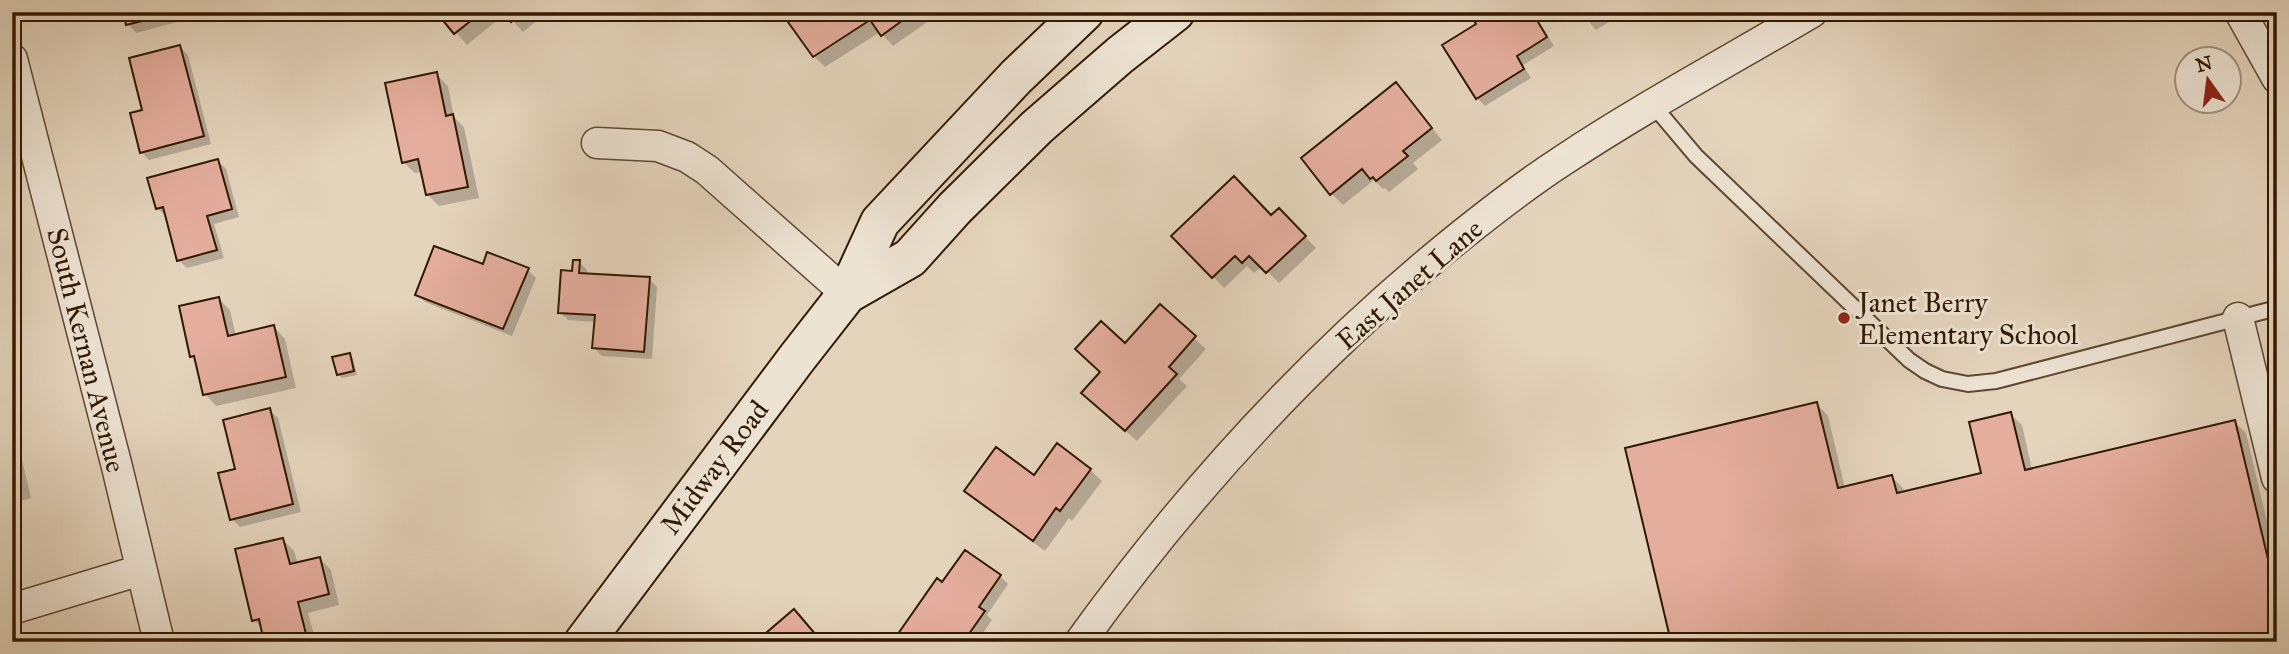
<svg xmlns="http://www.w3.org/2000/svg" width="2289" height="654" font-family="'IM FELL Great Primer',serif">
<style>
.shadow{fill:#0003}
.building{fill:#e4ad9d;stroke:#311901;stroke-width:2}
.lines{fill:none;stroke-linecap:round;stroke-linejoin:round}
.lane-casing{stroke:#5e4830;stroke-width:18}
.street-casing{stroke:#5e4830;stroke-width:33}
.secondary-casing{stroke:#311901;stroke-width:42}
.lane{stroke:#ede3d3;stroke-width:14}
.street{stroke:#ede3d3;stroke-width:30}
.secondary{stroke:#ede3d3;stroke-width:38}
.poi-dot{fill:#8f2418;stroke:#ede3d3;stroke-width:2.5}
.labels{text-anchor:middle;stroke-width:6;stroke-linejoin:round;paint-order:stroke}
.street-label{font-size:28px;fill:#311901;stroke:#ede3d3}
.poi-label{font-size:28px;fill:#311901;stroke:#ede3d3;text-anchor:start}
</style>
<rect width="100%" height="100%" fill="#e4d4bc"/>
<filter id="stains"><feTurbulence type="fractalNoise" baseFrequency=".00286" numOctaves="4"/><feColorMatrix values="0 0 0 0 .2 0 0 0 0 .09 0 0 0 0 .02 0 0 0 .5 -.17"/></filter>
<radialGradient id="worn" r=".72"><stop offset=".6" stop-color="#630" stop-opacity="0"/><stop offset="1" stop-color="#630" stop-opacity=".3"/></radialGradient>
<path class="shadow" d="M124,12H174L177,22L136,33L128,24Z
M438,12H547L523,32L506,13L467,45Z
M799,12H924L930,20L893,46L880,32L825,67L814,56Z
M1488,12H1533L1554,46L1523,65L1531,78L1485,106L1477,98L1478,25Z
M1580,12H1642L1630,19L1624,13L1596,30Z
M180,47L188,55L211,144L149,160L141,152L144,111Z
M436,74L448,86L454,117L464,127L479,198L439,206L427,194L422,172L415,173L403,162Z
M1396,85L1442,140L1413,163L1418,169L1389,192L1385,188L1383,189L1374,180L1343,205L1332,194Z
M218,161L226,169L239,217L214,224L224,258L187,268L178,260L166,216L157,208Z
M1279,210L1316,248L1279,283L1262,266L1254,273L1247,266L1224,288L1174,236L1271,218Z
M579,262L587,270V275L649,279L657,287L652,359L602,356L594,348L596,322L568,320L560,312Z
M484,267L528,270L536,278L512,336L425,302L417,294Z
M219,299L230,310L236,336L274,327L285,339L296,388L216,406L205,394L197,361L192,356Z
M1160,307L1206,349L1179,379L1187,386L1137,441L1095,404L1126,346Z
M349,355L353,359L357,375L342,378L338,374Z
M1817,404L1828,416L1845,488L1892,477L1903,488L1904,493L1983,475L2010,414L2022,425L2032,470L2234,422L2246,433L2277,564V642H1673Z
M269,410L278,418L301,512L240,527L232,519L237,470Z
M12,428L17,443L13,444L16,454L22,460L31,498L13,503L14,508L12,509Z
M1090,470L1102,481L1072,521L1069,518L1045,551L978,502L967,491L1034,477Z
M283,540L294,551L298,564L320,559L331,570L339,605L308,613L316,642H266L263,629L254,620Z
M1000,576L1008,584L987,615L992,620L977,642L896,641L942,585Z"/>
<path class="building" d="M123,12H169L170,14L126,25Z
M436,12H482L454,34Z
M502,12H522L511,22Z
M797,12H914L881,36L870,20L813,57L788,22L799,15Z
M1485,12H1532L1547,37L1517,56L1524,69L1476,99L1442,45L1476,24L1473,19Z
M180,45L204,136L140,153L130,113L142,110L129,58Z
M437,72L446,116L453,114L468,187L426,195L418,159L402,163L385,83Z
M1396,82L1432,128L1403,151L1408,156L1376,181L1373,177L1370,179L1362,169L1330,195L1301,158Z
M218,159L232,209L207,216L217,250L177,261L163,207L156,209L147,178Z
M1234,176L1271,215L1279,208L1306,236L1266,273L1249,256L1242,263L1235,256L1212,278L1171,236Z
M434,246L483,264L487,252L529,268L503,329L415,295Z
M573,260H580L579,273L650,277L644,352L592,348L595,315L558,313L561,270L572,271Z
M219,297L228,336L274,325L286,377L203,395L194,356L190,357L179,306Z
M1160,304L1196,336L1169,367L1177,374L1125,431L1081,393L1100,372L1075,349L1101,321L1125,343Z
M350,353L354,371L337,375L332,357Z
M1817,402L1838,488L1892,475L1897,493L1981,473L1969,422L2011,412L2025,470L2235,420L2277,597V635L2248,642H1671L1625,448Z
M270,408L293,504L230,520L218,473L235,469L223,420Z
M1057,443L1091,469L1060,511L1056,508L1033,541L964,491L996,447L1034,475Z
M12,451L21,487L12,489Z
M283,538L290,564L320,557L329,594L298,602L308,642H264L259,619L252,621L235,549Z
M965,550L1001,575L979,607L985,611L964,641L958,637L954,642L893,641L937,578L942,582Z
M794,609L822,642H762L759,639Z"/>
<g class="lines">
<defs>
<path id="lane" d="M1653,105L1696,156L1909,360L1925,371L1942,379L1968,384L1996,381L2277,308"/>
<path id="street" d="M2240,12L2277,78
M12,59L117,467L159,642
M597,143L658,146L687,157L707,170L847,294
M2238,318L2277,478
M12,609L141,570
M1080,642C1186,495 1308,361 1447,247C1484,217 1522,187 1562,161C1642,108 1729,61 1812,12"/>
<path id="secondary" d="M847,294L910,258L955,208L1037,127L1120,55L1175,12
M584,642L797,358L847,294L880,222L1016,77L1084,12"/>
</defs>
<use href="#lane" class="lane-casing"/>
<use href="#street" class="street-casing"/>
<use href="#secondary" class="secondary-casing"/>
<use href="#lane" class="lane"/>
<use href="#street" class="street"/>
<use href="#secondary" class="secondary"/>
</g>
<circle class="poi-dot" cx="1844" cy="318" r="7"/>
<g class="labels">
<g class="street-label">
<text transform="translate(1409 284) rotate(-41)" y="10">East Janet Lane</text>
<text transform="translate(87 350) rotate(76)" y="10">South Kernan Avenue</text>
<text transform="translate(714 467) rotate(-53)" y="10">Midway Road</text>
</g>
<g class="poi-label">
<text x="1858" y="312">Janet Berry<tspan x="1858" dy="32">Elementary School</tspan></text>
</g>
</g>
<rect width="2289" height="654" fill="none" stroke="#e4d4bc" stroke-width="42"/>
<rect x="14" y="14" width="2261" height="626" fill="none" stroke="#311901" stroke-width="3.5"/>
<rect x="21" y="21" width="2247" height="612" fill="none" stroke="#311901" stroke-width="2"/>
<g transform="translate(2208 80) rotate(346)"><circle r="33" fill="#ede3d3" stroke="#a2927f" stroke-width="2"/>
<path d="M0-5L12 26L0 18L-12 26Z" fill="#8f2418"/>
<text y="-10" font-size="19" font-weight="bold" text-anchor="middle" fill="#311901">N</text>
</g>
<rect width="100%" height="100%" filter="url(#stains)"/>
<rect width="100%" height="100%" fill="url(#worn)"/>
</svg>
